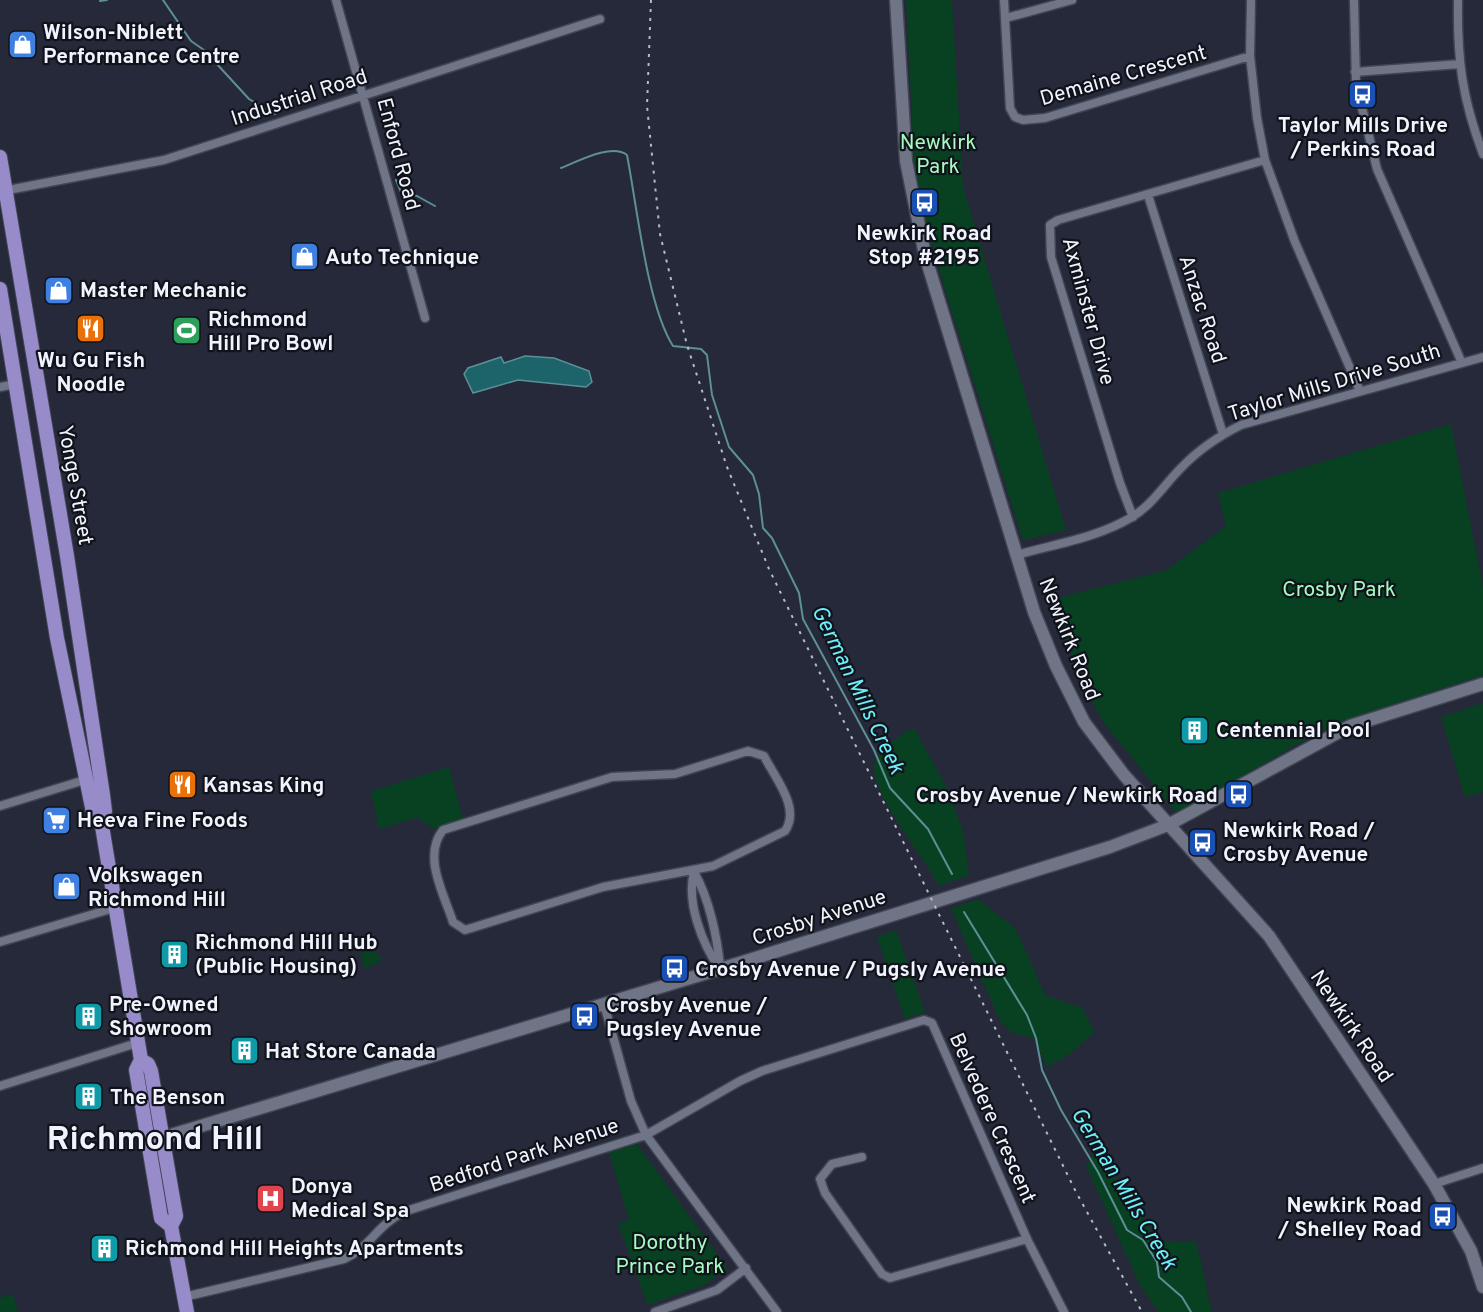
<svg xmlns="http://www.w3.org/2000/svg" width="1483" height="1312" font-family="Overpass,sans-serif">
<style>
.green{fill:#084122}
.water{fill:#1d646a;stroke:#5d8f97;stroke-width:1.5}
.lines{fill:none;stroke-linecap:round;stroke-linejoin:round}
.stream{stroke:#5d8f97;stroke-width:2}
.street-casing{stroke:#414452;stroke-width:11}
.secondary-casing{stroke:#414452;stroke-width:15}
.primary-casing{stroke:#414452;stroke-width:16}
.street{stroke:#6f7487;stroke-width:8}
.secondary{stroke:#6f7487;stroke-width:12}
.primary{stroke:#978bca;stroke-width:14}
.rail{stroke:#b7bac7;stroke-width:2;stroke-dasharray:3 6;stroke-linecap:butt}
.labels{text-anchor:middle;stroke-width:4.5;stroke-linejoin:round;paint-order:stroke}
.poi-label{font-size:21px;font-weight:bold;fill:#f1f4ff;stroke:#11131a;text-anchor:start}
.street-label{font-size:21px;fill:#f1f4ff;stroke:#11131a}
.park-label{font-size:21px;fill:#a5fbc0;stroke:#11131a}
.water-label{font-size:22px;font-style:italic;fill:#6ceffc;stroke:#11131a}
.town-label{font-size:33px;font-weight:bold;fill:#f1f4ff;stroke:#11131a}
</style>
<rect width="100%" height="100%" fill="#25293a"/>
<path class="green" d="M906,0H952L963,187L1066,530L1023,540L946,293L915,180Z
M1451,424L1483,587V675L1340,722L1290,748L1178,815L1104,723L1082,684L1053,599L1167,570L1226,526L1218,493Z
M1483,703V792L1465,797L1441,717Z
M914,728L947,788L963,831L969,875L939,886C924,856 877,803 874,769C874,757 883,750 891,743C899,737 905,731 914,728Z
M449,767L463,818L433,829L418,817L379,829L371,791Z
M978,899L1016,929L1045,995L1082,1008L1095,1032L1071,1053L1047,1067L1034,1038L1012,1033L1000,1021L951,908Z
M896,930L925,1012L905,1019L877,937Z
M372,950L380,956L381,961L365,969L360,954Z
M637,1144L727,1268L705,1285L648,1305L618,1224L629,1220L609,1152Z
M1098,1150L1157,1241L1195,1242C1204,1264 1205,1289 1212,1312H1159L1141,1287L1086,1166L1092,1155Z
M13,1294L18,1312H0V1298Z"/>
<path class="water" d="M525,356L554,358L589,371L592,382L586,387L518,380L473,393L464,374L468,368L501,357L504,363Z"/>
<g class="lines">
<path class="stream" d="M163,0L191,41L204,50L249,99L275,114
M100,1L107,0
M561,168C577,162 611,143 627,155C637,206 647,305 673,346L701,349L707,355L712,395L729,447L753,475L759,494L763,528L772,538L799,593L803,619L874,750L890,788L928,829L952,874
M396,180L401,192L417,196L435,206
M964,912L1027,1015L1036,1038L1042,1070L1061,1110L1098,1172L1127,1230L1143,1240L1157,1262L1159,1277L1182,1297L1191,1312"/>
<defs>
<path id="street" d="M336,0L425,318
M1004,0L1010,108L1015,117L1023,120L1045,118L1250,56
M1251,0L1250,56L1257,118L1265,160L1295,242L1360,391
M1354,0L1356,83L1377,169L1462,363
M1458,0C1457,59 1462,98 1483,154
M1006,18L1072,0
M1355,72L1460,64
M3,191L164,160L600,19
M1148,195L1223,434
M0,387L15,384
M1133,517L1120,483L1051,257L1050,225L1058,220L1265,160
M1017,555C1055,544 1097,538 1132,517C1152,505 1164,485 1181,468C1199,449 1217,437 1241,425L1483,357
M748,751L764,756C775,778 801,808 785,831L713,866L603,887L465,930L453,922C444,894 422,856 443,830L612,777L675,774Z
M0,806L88,779
M694,872C686,902 702,944 720,969
M694,872C709,898 717,936 720,966
M0,942L114,908
M604,1004L631,1101L646,1135L777,1312
M0,1086L137,1043
M862,1157L832,1164L820,1179L825,1193L882,1274L890,1278L1027,1239
M1434,1184L1483,1168
M184,1297L344,1259C371,1247 376,1225 406,1211L646,1135L740,1081L762,1071L924,1020L932,1023L1027,1239L1064,1312
M655,1312L717,1290L746,1268"/>
<path id="secondary" d="M896,0L906,161L925,255L1034,612L1056,666L1084,722L1124,775L1269,936L1434,1184L1471,1251L1483,1287
M148,1142L720,969L1110,847L1168,825L1350,726L1483,684"/>
<path id="primary" d="M0,157L67,556L103,795L105,811L101,820L141,1060L136,1070L161,1218L171,1226
M0,289L57,638L93,812L101,820
M141,1060L148,1064L151,1071L176,1216L171,1226L187,1312"/>
</defs>
<use href="#street" class="street-casing"/>
<use href="#secondary" class="secondary-casing"/>
<use href="#primary" class="primary-casing"/>
<use href="#street" class="street"/>
<use href="#secondary" class="secondary"/>
<use href="#primary" class="primary"/>
<path class="rail" d="M651,0L647,106L660,234L687,345L727,467L769,569L811,655L1076,1192L1142,1312"/>
</g>
<defs>
<symbol id="shop-square" viewBox="-11 -11 22 22"><rect x="-9" y="-9" width="18" height="18" rx="4" fill="#3f7fe0" stroke="#11131a"/><path d="M-5-2.5h2.3a2.7 3.5 0 0 1 5.4 0H5L5.5 6h-11ZM-1.5-2.5h3a1.5 2.3 0 0 0-3 0Z" fill="#fff"/></symbol>
<symbol id="bus-square" viewBox="-11 -11 22 22"><rect x="-9" y="-9" width="18" height="18" rx="4" fill="#1a4fb4" stroke="#11131a"/><path d="M-5-6H5V4H4V6H2V4H-2V6H-4V4H-5ZM-3.5-4V0h7V-4ZM-3.5 1.2v1.5H-2V1.2ZM2 1.2v1.5H3.5V1.2Z" fill="#fff"/></symbol>
<symbol id="restaurant-square" viewBox="-11 -11 22 22"><rect x="-9" y="-9" width="18" height="18" rx="4" fill="#e8710a" stroke="#11131a"/><path d="M-5-6h1v4h1v-4h1v4h1v-4h1v5L-1.5 .5V6h-2V.5L-5-1ZM5-6V6H3V1.5H1.5Q1.5-4 5-6Z" fill="#fff"/></symbol>
<symbol id="stadium-square" viewBox="-11 -11 22 22"><rect x="-9" y="-9" width="18" height="18" rx="4" fill="#2e9e5b" stroke="#11131a"/><path d="M0-5a6.5 5 0 1 0 0 10a6.5 5 0 1 0 0-10ZM-3.5-1.8h7v3.6h-7Z" fill="#fff"/></symbol>
<symbol id="building-square" viewBox="-11 -11 22 22"><rect x="-9" y="-9" width="18" height="18" rx="4" fill="#0f9aa8" stroke="#11131a"/><path d="M-4-6H4V6H1V3H-1V6H-4ZM-2.5-4.3h1.7v1.8h-1.7ZM.8-4.3h1.7v1.8H.8ZM-2.5-1h1.7V.8h-1.7ZM.8-1h1.7V.8H.8Z" fill="#fff"/></symbol>
<symbol id="supermarket-square" viewBox="-11 -11 22 22"><rect x="-9" y="-9" width="18" height="18" rx="4" fill="#3f7fe0" stroke="#11131a"/><path d="M-6-5.5h2.5l.6 2H6L4.5 2H-2.5L-4.4-4H-6ZM-1.5 3.2a1.3 1.3 0 1 0 .1 0ZM3 3.2a1.3 1.3 0 1 0 .1 0Z" fill="#fff"/></symbol>
<symbol id="hospital-square" viewBox="-11 -11 22 22"><rect x="-9" y="-9" width="18" height="18" rx="4" fill="#e0444e" stroke="#11131a"/><path d="M-5-5h3v3.5h4V-5h3V5h-3V1.5h-4V5h-3Z" fill="#fff"/></symbol>
</defs>
<g fill-rule="evenodd">
<use href="#shop-square" x="6" y="28" width="33" height="33"/>
<use href="#bus-square" x="1346" y="78" width="33" height="33"/>
<use href="#bus-square" x="908" y="186" width="33" height="33"/>
<use href="#shop-square" x="288" y="240" width="33" height="33"/>
<use href="#shop-square" x="42" y="274" width="33" height="33"/>
<use href="#restaurant-square" x="74" y="312" width="33" height="33"/>
<use href="#stadium-square" x="170" y="314" width="33" height="33"/>
<use href="#building-square" x="1178" y="714" width="33" height="33"/>
<use href="#restaurant-square" x="166" y="768" width="33" height="33"/>
<use href="#bus-square" x="1222" y="778" width="33" height="33"/>
<use href="#supermarket-square" x="40" y="804" width="33" height="33"/>
<use href="#bus-square" x="1186" y="826" width="33" height="33"/>
<use href="#shop-square" x="50" y="870" width="33" height="33"/>
<use href="#building-square" x="158" y="938" width="33" height="33"/>
<use href="#bus-square" x="658" y="952" width="33" height="33"/>
<use href="#building-square" x="72" y="1000" width="33" height="33"/>
<use href="#bus-square" x="568" y="1000" width="33" height="33"/>
<use href="#building-square" x="228" y="1034" width="33" height="33"/>
<use href="#building-square" x="72" y="1080" width="33" height="33"/>
<use href="#hospital-square" x="254" y="1182" width="33" height="33"/>
<use href="#bus-square" x="1426" y="1200" width="33" height="33"/>
<use href="#building-square" x="88" y="1232" width="33" height="33"/>
</g>
<g class="labels">
<g class="poi-label">
<text x="43" y="39">Wilson-Niblett<tspan x="43" dy="24">Performance Centre</tspan></text>
<text x="1363" y="132" text-anchor="middle">Taylor Mills Drive<tspan x="1363" dy="24">/ Perkins Road</tspan></text>
<text x="924" y="240" text-anchor="middle">Newkirk Road<tspan x="924" dy="24">Stop #2195</tspan></text>
<text x="325" y="264">Auto Technique</text>
<text x="80" y="297">Master Mechanic</text>
<text x="208" y="326">Richmond<tspan x="208" dy="24">Hill Pro Bowl</tspan></text>
<text x="91" y="367" text-anchor="middle">Wu Gu Fish<tspan x="91" dy="24">Noodle</tspan></text>
<text x="1216" y="737">Centennial Pool</text>
<text x="203" y="792">Kansas King</text>
<text x="1218" y="802" text-anchor="end">Crosby Avenue / Newkirk Road</text>
<text x="77" y="827">Heeva Fine Foods</text>
<text x="1223" y="837">Newkirk Road /<tspan x="1223" dy="24">Crosby Avenue</tspan></text>
<text x="88" y="882">Volkswagen<tspan x="88" dy="24">Richmond Hill</tspan></text>
<text x="195" y="949">Richmond Hill Hub<tspan x="195" dy="24">(Public Housing)</tspan></text>
<text x="695" y="976">Crosby Avenue / Pugsly Avenue</text>
<text x="109" y="1011">Pre-Owned<tspan x="109" dy="24">Showroom</tspan></text>
<text x="606" y="1012">Crosby Avenue /<tspan x="606" dy="24">Pugsley Avenue</tspan></text>
<text x="265" y="1058">Hat Store Canada</text>
<text x="110" y="1104">The Benson</text>
<text x="291" y="1193">Donya<tspan x="291" dy="24">Medical Spa</tspan></text>
<text x="1422" y="1212" text-anchor="end">Newkirk Road<tspan x="1422" dy="24">/ Shelley Road</tspan></text>
<text x="125" y="1255">Richmond Hill Heights Apartments</text>
</g>
<g class="street-label">
<text transform="translate(1123 75) rotate(-16)" y="7">Demaine Crescent</text>
<text transform="translate(299 97) rotate(-18)" y="7">Industrial Road</text>
<text transform="translate(399 154) rotate(75)" y="7">Enford Road</text>
<text transform="translate(1203 309) rotate(72)" y="7">Anzac Road</text>
<text transform="translate(1089 311) rotate(75)" y="7">Axminster Drive</text>
<text transform="translate(1334 382) rotate(-17)" y="7">Taylor Mills Drive South</text>
<text transform="translate(76 485) rotate(80)" y="7">Yonge Street</text>
<text transform="translate(1070 639) rotate(68)" y="7">Newkirk Road</text>
<text transform="translate(819 917) rotate(-18)" y="7">Crosby Avenue</text>
<text transform="translate(1352 1026) rotate(56)" y="7">Newkirk Road</text>
<text transform="translate(993 1118) rotate(66)" y="7">Belvedere Crescent</text>
<text transform="translate(524 1155) rotate(-18)" y="7">Bedford Park Avenue</text>
</g>
<g class="park-label">
<text x="938" y="149">Newkirk<tspan x="938" dy="24">Park</tspan></text>
<text x="1339" y="596">Crosby Park</text>
<text x="670" y="1249">Dorothy<tspan x="670" dy="24">Prince Park</tspan></text>
</g>
<g class="water-label">
<text transform="translate(859 689) rotate(64)" y="8">German Mills Creek</text>
<text transform="translate(1125 1188) rotate(59)" y="8">German Mills Creek</text>
</g>
<g class="town-label">
<text x="155" y="1149">Richmond Hill</text>
</g>
</g>
</svg>
